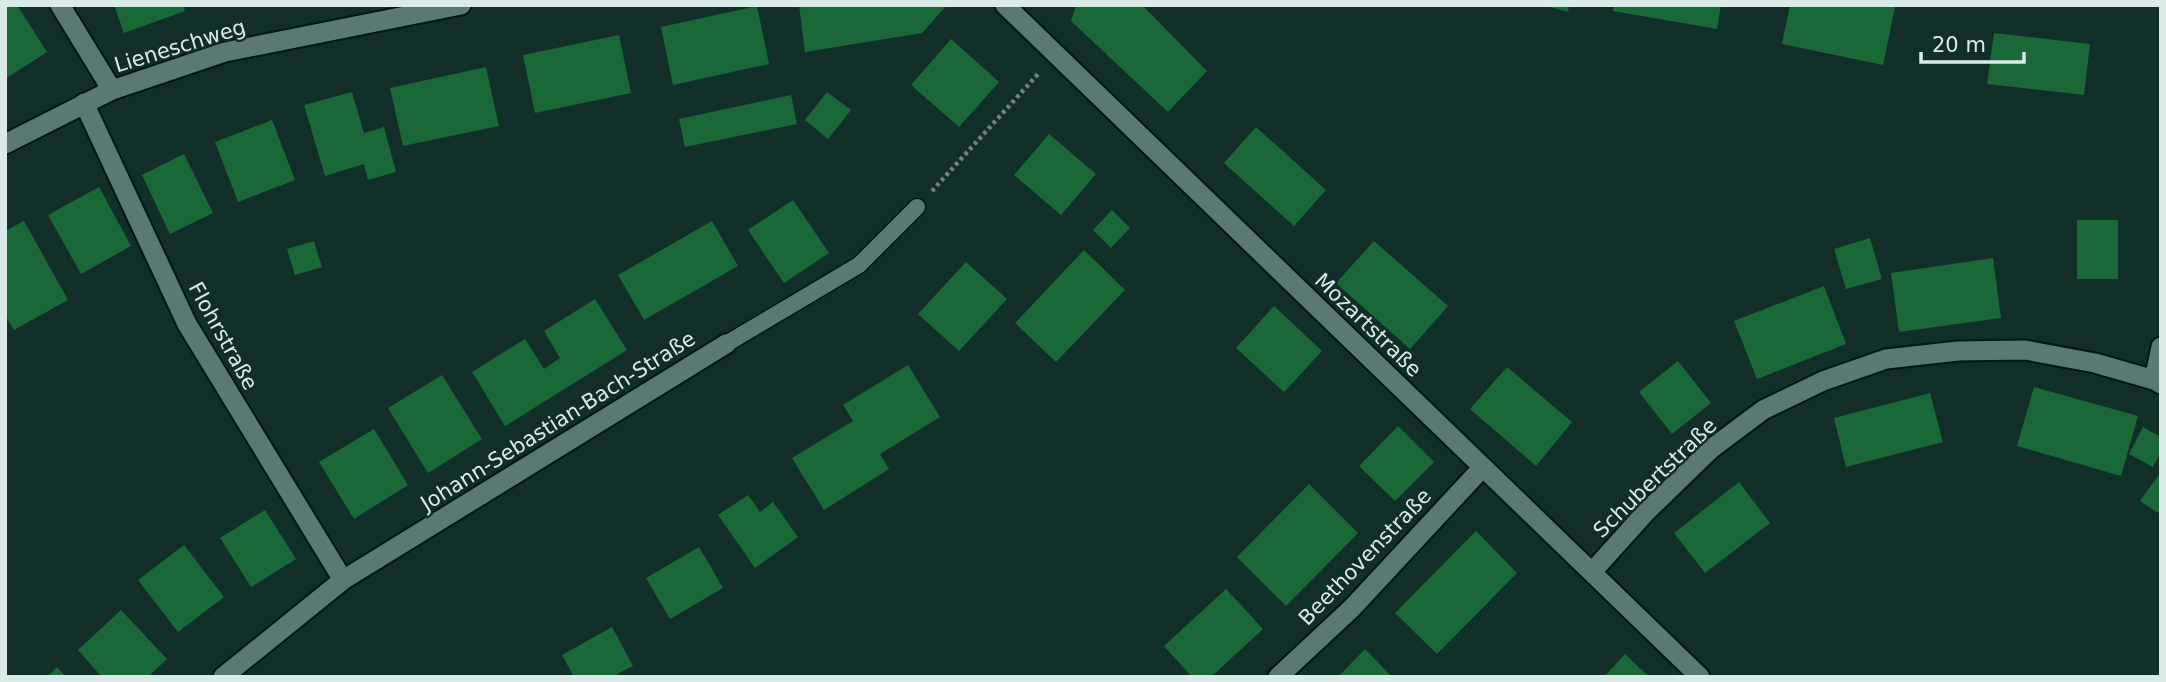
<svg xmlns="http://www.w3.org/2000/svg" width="2166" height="682" font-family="'DejaVu Sans',sans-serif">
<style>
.building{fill:#1a6838}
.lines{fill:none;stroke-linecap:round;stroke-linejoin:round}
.service-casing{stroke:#001612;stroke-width:19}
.minor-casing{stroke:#001612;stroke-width:23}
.path{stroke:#6d8480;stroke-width:4.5;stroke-dasharray:3.5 3.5;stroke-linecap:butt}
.service{stroke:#5b7973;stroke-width:16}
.minor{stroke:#5b7973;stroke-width:19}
.labels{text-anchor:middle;stroke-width:5;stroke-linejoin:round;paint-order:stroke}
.street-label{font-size:21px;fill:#daebe7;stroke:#112e29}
</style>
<rect width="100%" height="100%" fill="#112e29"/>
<path class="building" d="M5,5H17L47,52L5,79Z
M114,5H183L185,11L124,33Z
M799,5H947L922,33L805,52Z
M1076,5H1142L1207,71L1168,112L1071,21Z
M1543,5H1569L1568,12Z
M1614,5H1721L1717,29L1613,11Z
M1790,5L1895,7L1883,65L1782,44Z
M757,6L769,64L673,85L661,27Z
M1994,33L2090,44L2084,95L1987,84Z
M619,35L631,93L535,113L523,55Z
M951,39L999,82L959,127L911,85Z
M486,67L499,126L403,146L390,88Z
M352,92L364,133L384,127L396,172L368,180L364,164L325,176L304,105Z
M827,92L851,110L828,139L805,120Z
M791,95L797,124L685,147L679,119Z
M272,120L295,180L238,202L215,142Z
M1256,127L1326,190L1294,226L1224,163Z
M1049,134L1096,174L1061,215L1014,175Z
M184,154L213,213L170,234L142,175Z
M99,187L131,246L81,274L48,215Z
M793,200L829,253L784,283L748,230Z
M1112,210L1130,228L1111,248L1093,230Z
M2077,220H2118V279H2077Z
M24,221L68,300L14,330L5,315V231Z
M712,221L738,266L644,320L618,275Z
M1870,238L1882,279L1846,289L1834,249Z
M314,241L322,267L295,275L287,249Z
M1374,241L1448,306L1410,349L1336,283Z
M1084,250L1125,290L1056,362L1015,323Z
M1993,258L2001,318L1899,332L1891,273Z
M966,262L1007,299L959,351L918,314Z
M1824,286L1846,344L1757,379L1734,321Z
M595,299L627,350L505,426L472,372L525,339L544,369L560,358L544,331Z
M1274,306L1322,351L1284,392L1236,348Z
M1678,361L1711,403L1672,434L1639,392Z
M908,365L940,417L880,454L889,469L824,510L792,458L853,421L843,405Z
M1507,367L1572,422L1536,466L1470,409Z
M442,375L482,439L428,473L388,408Z
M2034,387L2138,416L2121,476L2017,446Z
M1930,393L1943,442L1846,467L1834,418Z
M1398,426L1434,462L1395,501L1359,466Z
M2143,427L2161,437V452L2153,467L2129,454Z
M374,429L408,485L354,519L319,462Z
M2161,472V508L2158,513L2140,501Z
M1739,482L1770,523L1705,573L1674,533Z
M1309,484L1358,533L1286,606L1237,557Z
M748,495L760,512L773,502L798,537L755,568L718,515Z
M265,510L296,559L251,587L220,538Z
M1476,531L1517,573L1437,654L1395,613Z
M184,545L224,597L178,632L138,580Z
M699,547L723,588L670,619L646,578Z
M1226,589L1263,629L1211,677H1192L1164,646Z
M121,610L167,659L148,677H102L78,650Z
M612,627L633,666L617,674L619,677H574L562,655Z
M1365,649L1392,677H1338Z
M1625,654L1649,677H1604Z
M57,667L66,677H47Z"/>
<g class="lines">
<defs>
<path id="service" d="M726,344L859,265L917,207"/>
<path id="minor" d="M60,5L112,90
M1005,5L1700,677
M84,103L187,324L343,580
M5,144L112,90L225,52L461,5
M2154,380L2161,347
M1592,572L1646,512L1711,449L1763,410L1823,381L1886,359L1958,351L2025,350L2095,363L2154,380L2161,384
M223,677L343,580L726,344
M1278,677L1352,608L1483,467"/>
</defs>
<use href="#service" class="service-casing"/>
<use href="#minor" class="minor-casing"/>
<path class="path" d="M932,191L1039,73"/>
<use href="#service" class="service"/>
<use href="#minor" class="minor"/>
</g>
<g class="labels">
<g class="street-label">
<text transform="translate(180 46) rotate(-17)" y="7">Lieneschweg</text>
<text transform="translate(1368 325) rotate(44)" y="7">Mozartstraße</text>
<text transform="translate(223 336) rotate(61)" y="7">Flohrstraße</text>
<text transform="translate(558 421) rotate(-32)" y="7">Johann-Sebastian-Bach-Straße</text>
<text transform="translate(1655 478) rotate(-44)" y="7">Schubertstraße</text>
<text transform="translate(1365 557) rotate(-46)" y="7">Beethovenstraße</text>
</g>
</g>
<rect width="2166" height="682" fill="none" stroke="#daebe7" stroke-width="14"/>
<path d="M1921 52v10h103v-10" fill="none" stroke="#daebe7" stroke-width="3.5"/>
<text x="1932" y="52" font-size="21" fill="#daebe7" stroke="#112e29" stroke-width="5" paint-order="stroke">20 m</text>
</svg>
